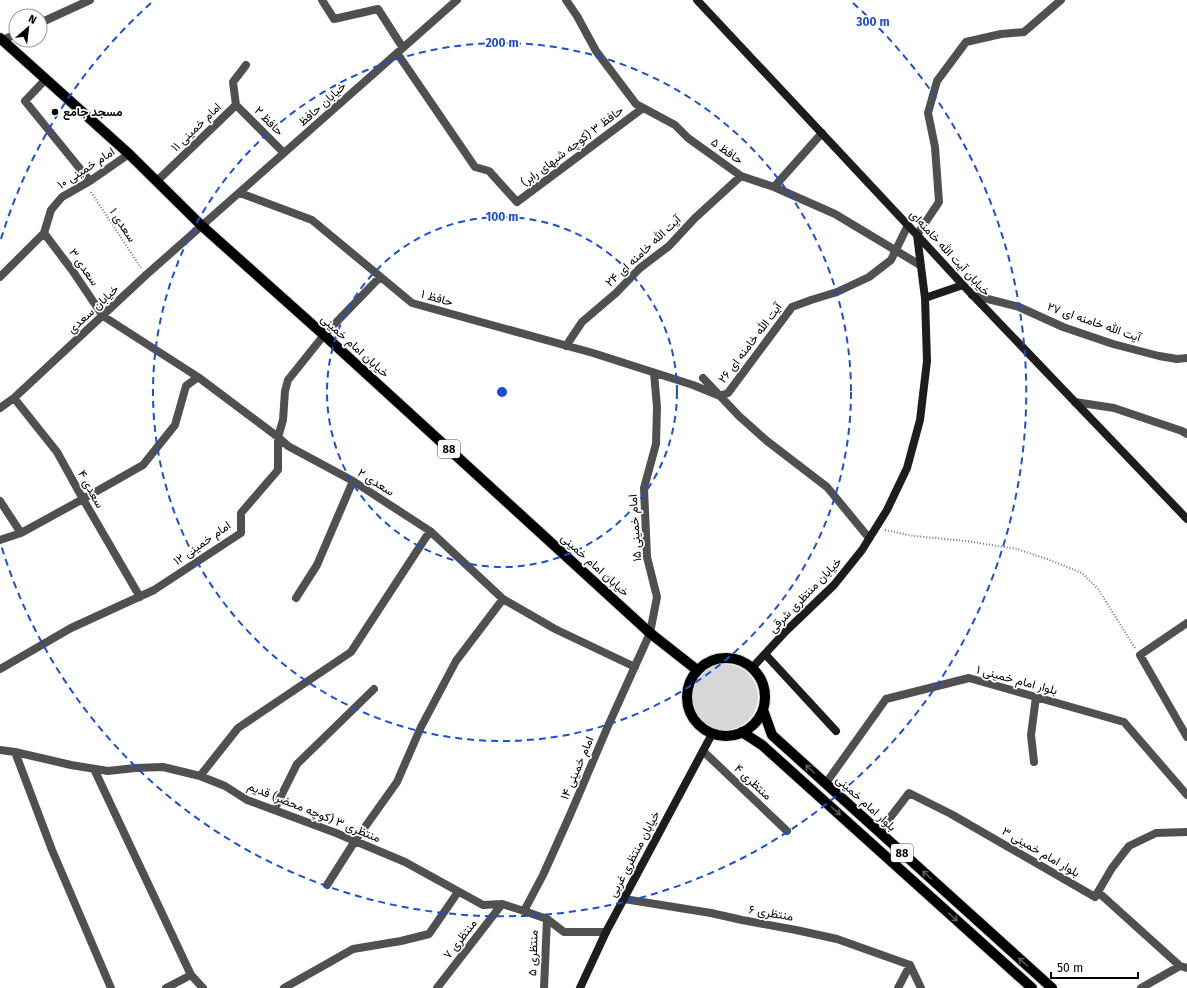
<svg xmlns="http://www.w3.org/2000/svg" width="1187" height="988" font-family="'Fira Sans',Vazirmatn,sans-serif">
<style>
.green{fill:#d7d7d7}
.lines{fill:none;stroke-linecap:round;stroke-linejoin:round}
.primary-casing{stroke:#dbdbdb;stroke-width:12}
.path{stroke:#727272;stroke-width:2;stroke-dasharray:1 2;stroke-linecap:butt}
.street{stroke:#505050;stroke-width:8}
.secondary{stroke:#1d1d1d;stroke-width:8}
.primary{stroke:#000;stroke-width:10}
.oneway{stroke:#595959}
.ring{fill:none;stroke:#1d4ed8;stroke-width:2;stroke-dasharray:7 5}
.poi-dot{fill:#000;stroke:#fff;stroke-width:1.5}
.labels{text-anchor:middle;stroke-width:3.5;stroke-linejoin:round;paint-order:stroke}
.shield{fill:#fff;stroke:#4c4c4c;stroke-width:1}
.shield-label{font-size:11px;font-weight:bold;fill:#000}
.street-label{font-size:12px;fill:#000;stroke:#fff}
.poi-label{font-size:12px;font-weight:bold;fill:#000;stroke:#fff;text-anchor:start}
.centre{fill:#1d4ed8;stroke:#fff;stroke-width:2}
.ring-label{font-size:12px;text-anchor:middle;font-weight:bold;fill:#1d4ed8;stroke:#fff;stroke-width:3.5;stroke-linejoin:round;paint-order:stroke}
</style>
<rect width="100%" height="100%" fill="#fff"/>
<path class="green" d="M692 697a33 33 0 1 1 66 0a33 33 0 1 1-66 0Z"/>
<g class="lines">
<defs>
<path id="primary" d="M0,38L129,154L202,226L324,335L650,633L697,670
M687 697a39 39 0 1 1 78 0a39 39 0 1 1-78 0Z
M763,710L772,735L1052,988
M742,732L762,745L1032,988"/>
</defs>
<use href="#primary" class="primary-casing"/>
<path class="path" d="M91,192L141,268
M885,530L914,536L966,541L1017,549L1047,559L1082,573L1098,589L1135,648"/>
<path class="street" d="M322,0L334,19L378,9L403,48
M566,0L577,16L596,51L636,104L675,125L688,138L741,176L774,187L835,214L920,265
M40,23L90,0
M3,40L16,34
M397,53L475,167L489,171L517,202L643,108
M46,79L25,101L90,181
M236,105L284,153
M157,181L236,105L233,82L246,65
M774,187L822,133
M240,193L312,220L412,303L593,353L693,385L720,396L728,393L792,307L811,300L837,292L869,277L891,260L908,225
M44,233L72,270L103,316L198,377L278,437L288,446L353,481L430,531L503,599L555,629L635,667
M917,235L939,202L935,147L928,113L937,81L966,42L1001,34L1024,32L1061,0
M0,277L44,233L51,210L62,197L90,181L129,154
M972,295L1019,307L1063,327L1113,344L1159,356L1177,359L1187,358
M566,346L582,322L616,293L640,268L669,246L695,218L741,176
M703,378L739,416L767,441L827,487L869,538
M14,398L57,452L83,499L140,597
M1075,402L1114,408L1182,431L1187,434
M0,408L14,398L146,275L457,0
M0,501L21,533
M0,540L21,533L83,499L143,465L175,425L186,386L198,377
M296,598L317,565L353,481
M1187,623L1140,655L1187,737
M0,669L71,628L154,590L241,533V513L278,470V437L283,420L285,391L288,380L324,335L380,277
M0,750L15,752L71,765L108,771L135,768L163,767L200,776L225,786L247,800L336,833L405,862L483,905L502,904L524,911L547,919L564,932H606
M703,751L787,831
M15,752L52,850L111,988
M1034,762L1031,735L1036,697
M94,769L191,975
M200,776L238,728L351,652L430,531
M826,783L886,699L969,678L1124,722L1187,795
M274,810L297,764L374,689
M879,832L909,793L951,814L1095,897L1112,868L1129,846L1156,833L1187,832
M327,885L355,841L397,782L421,727L456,661L503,599
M1098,892L1180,966
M624,899L711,913L742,920L796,930L837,939L910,965
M524,911L543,875L570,815L608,726L650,633L657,597L647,557L644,488L656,444L657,407L654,373
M910,965L921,988
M166,988L191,975L203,988
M284,988L353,949L401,941L429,934L458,892
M437,988L502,904
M544,988L547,919
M898,988L910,965
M1141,988L1180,966L1187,968"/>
<path class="secondary" d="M697,0L917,235L963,285L1187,519
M925,298L963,285
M765,654L836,731
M752,668L786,631L834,585L862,550L887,510L907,468L920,420L927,361L925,298L917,235
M580,988L606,932L712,734"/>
<use href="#primary" class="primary"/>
</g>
<defs><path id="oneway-shaft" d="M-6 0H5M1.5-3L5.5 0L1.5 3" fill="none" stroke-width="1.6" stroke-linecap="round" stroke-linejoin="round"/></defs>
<g class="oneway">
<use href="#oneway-shaft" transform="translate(810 769) rotate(-138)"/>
<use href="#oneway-shaft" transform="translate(836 811) rotate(42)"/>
<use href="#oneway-shaft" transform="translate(927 875) rotate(-138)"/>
<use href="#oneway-shaft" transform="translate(953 917) rotate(42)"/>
<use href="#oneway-shaft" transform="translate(1023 962) rotate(-138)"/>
</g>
<g class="ring">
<circle cx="502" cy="392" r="175"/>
<circle cx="502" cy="392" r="349"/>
<path d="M1 239A524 524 0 0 1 151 3M853 3A524 524 0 1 1 1 545"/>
</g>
<circle class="poi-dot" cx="55" cy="112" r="4"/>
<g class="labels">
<g class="shield">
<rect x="438" y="440" width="22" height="18" rx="3"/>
<rect x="891" y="844" width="22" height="18" rx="3"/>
</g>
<g class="shield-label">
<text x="449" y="453">88</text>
<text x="902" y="857">88</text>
</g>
<g class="street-label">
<text transform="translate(322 104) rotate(-42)" y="4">خیابان حافظ</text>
<text transform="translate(269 121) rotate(45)" y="4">حافظ ۲</text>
<text transform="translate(196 127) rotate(-44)" y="4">امام خمینی ۱۱</text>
<text transform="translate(572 146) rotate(-37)" y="4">حافظ ۳ (کوچه شبهای رابر)</text>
<text transform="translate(727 151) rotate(35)" y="4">حافظ ۵</text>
<text transform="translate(86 168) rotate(-33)" y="4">امام خمینی ۱۰</text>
<text transform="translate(123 225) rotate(57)" y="4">سعدی ۱</text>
<text transform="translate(643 251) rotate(-43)" y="4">آیت الله خامنه ای ۲۴</text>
<text transform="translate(950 253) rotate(47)" y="4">خیابان آیت الله خامنه‌ای</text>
<text transform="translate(84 267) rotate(55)" y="4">سعدی ۳</text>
<text transform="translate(437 298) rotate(16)" y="4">حافظ ۱</text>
<text transform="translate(93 309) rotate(-43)" y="4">خیابان سعدی</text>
<text transform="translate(1094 322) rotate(19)" y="4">آیت الله خامنه ای ۲۷</text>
<text transform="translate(750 343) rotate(-53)" y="4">آیت الله خامنه ای ۲۶</text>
<text transform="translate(355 346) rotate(42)" y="4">خیابان امام خمینی</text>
<text transform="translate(376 482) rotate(32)" y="4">سعدی ۲</text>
<text transform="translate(91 489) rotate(61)" y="4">سعدی ۴</text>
<text transform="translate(635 528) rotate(-94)" y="4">امام خمینی ۱۵</text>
<text transform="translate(202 543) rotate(-35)" y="4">امام خمینی ۱۲</text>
<text transform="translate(595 565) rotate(42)" y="4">خیابان امام خمینی</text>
<text transform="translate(805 595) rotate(-46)" y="4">خیابان منتظری شرقی</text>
<text transform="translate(1017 680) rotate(15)" y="4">بلوار امام خمینی ۱</text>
<text transform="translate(577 768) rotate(-67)" y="4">امام خمینی ۱۴</text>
<text transform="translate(753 782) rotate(43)" y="4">منتظری ۴</text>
<text transform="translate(866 803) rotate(42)" y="4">بلوار امام خمینی</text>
<text transform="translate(314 812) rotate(22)" y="4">منتظری ۳ (کوچه محضر) قدیم</text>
<text transform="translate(1041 852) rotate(30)" y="4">بلوار امام خمینی ۳</text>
<text transform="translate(634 854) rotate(-62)" y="4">خیابان منتظری غربی</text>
<text transform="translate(771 913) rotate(10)" y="4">منتظری ۶</text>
<text transform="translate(460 939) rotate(-52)" y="4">منتظری ۷</text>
<text transform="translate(533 953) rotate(-88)" y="4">منتظری ۵</text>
</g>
<g class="poi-label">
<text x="63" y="116">مسجد جامع</text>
</g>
</g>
<circle cx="502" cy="392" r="6" class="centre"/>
<g class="ring-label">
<text x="873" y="26">300 m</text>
<text x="502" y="47">200 m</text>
<text x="502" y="221">100 m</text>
</g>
<g transform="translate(28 28) rotate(28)"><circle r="19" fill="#ffffff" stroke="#999999"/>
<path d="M0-3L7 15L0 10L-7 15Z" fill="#000000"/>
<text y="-6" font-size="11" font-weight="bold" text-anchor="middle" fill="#000000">N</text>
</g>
<path d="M1051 972v6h87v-6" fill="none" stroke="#000000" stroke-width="2"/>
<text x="1057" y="972" font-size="12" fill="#000000" stroke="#ffffff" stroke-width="3" paint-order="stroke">50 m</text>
</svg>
